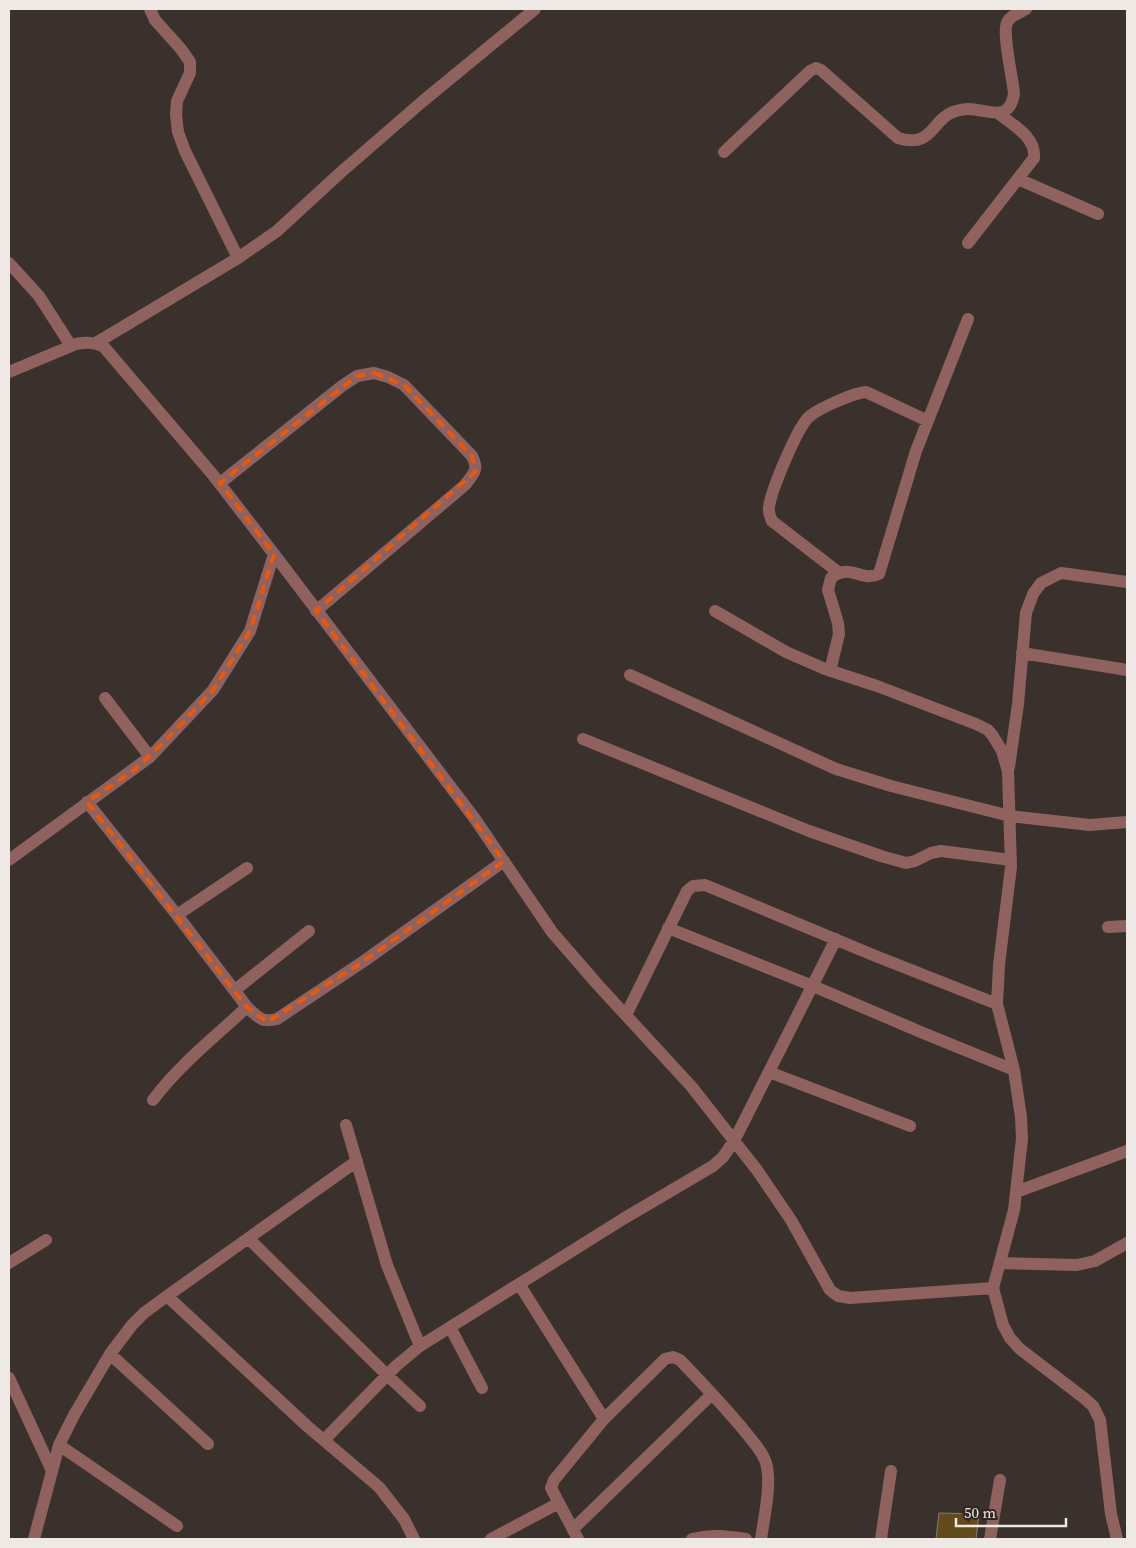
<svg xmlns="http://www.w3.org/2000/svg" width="1136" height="1548" font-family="'Source Serif 4',serif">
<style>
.building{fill:#634a1b;stroke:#857f74}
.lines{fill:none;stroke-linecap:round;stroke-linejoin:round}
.minor{stroke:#8f6260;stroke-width:12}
.marked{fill:none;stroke:#e8590c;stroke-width:4;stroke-dasharray:10 6;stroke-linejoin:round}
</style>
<rect width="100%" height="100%" fill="#3b312c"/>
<path class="building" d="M939,1513L979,1514L976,1539H936Z"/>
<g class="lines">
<path class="minor" d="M150,9L155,20L181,49L190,62V73L177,101L176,115L178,132L185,151L238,258
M724,152L810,71L816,68L821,70L898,138C934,149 931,118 956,111C960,110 964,109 968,109C987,109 1009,124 1014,94C1013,78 1002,35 1007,23C1010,15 1020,13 1026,9
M1018,179L1098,214
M968,243L1034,158C1036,137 1014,126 998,113
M9,263L39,296L71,346
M96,343L238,258L277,231L340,173L423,101L535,9
M9,372L76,344C87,342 94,342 104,347L213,475L274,554L475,819L552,932L598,985L691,1086L757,1170L791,1220L830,1290L838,1296L850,1298L993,1288
M220,483L342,386L357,376L374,373L388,377L404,385L472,456C479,470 474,473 465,485L316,611
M838,572L772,521C770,516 768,513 769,507C771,491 798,425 810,416C820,408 853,393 866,392L928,421
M715,611L786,652L825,669L877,686L976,724L988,730L993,736L1002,751L1008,771L1011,867L999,965L997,1004L1014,1070L1021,1117L1022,1139L1014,1210L993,1288L1003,1325L1010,1338L1020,1349L1084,1398L1093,1406L1100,1420L1111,1514L1117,1539
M1022,653L1127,670
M830,671L839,634L838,623L828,590L831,578C851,562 861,583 879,574L916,451L968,319
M630,675L836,769L891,786L1010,816L1090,825L1127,822
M105,698L150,757
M583,739L809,831L881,856L906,863L915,861L931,853L941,851L1011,860
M1009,767L1018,704L1026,613L1033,594L1041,583L1061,573L1127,582
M87,802L177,915L247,1007C258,1017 261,1023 277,1019L364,961L504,861
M9,860L150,757L213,690L250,631L274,554
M177,915L247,868
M1108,927L1127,926
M668,928L813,986L923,1033L1014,1070
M235,990L309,931
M626,1015L687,891L693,886L705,885L873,955L997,1004
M769,1072L910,1126
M153,1100C179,1065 215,1037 247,1007
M346,1125L387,1265L420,1346
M1016,1192L1127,1151
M249,1239L387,1375L420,1406
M9,1263L46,1240
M1000,1263L1077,1265L1095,1261L1127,1243
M519,1284L604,1419
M167,1296L307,1426L379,1487L404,1519L414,1539
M450,1327L482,1388
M110,1354L208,1444
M9,1378L52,1471
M324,1440L396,1366L420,1346L623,1219L713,1166L723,1157L734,1141L836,939
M59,1445L177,1526
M573,1529L712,1394
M34,1539L59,1445L74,1415L110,1354L132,1325L144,1313L167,1296L357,1161
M491,1539L559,1503
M578,1539L551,1488L554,1480L604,1419L665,1359L673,1357L680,1360C703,1384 726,1408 747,1434C754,1443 763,1452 766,1463C772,1483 764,1518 761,1539
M692,1539C713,1534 726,1536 746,1539
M881,1539L891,1471
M990,1539L1000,1480"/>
</g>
<path class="marked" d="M374,373L404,385L472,456L475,472L316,611L504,861L364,961L267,1022L247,1007L87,802L133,771L167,739L213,690L250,631L274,554L220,483L357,376Z"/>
<rect width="1136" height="1548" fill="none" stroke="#efe9e5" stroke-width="20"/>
<path d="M956 1518v8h110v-8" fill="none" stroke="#efe9e5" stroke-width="2.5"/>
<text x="964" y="1518" font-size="15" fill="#efe9e5" stroke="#302722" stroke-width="4" paint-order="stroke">50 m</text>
</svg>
